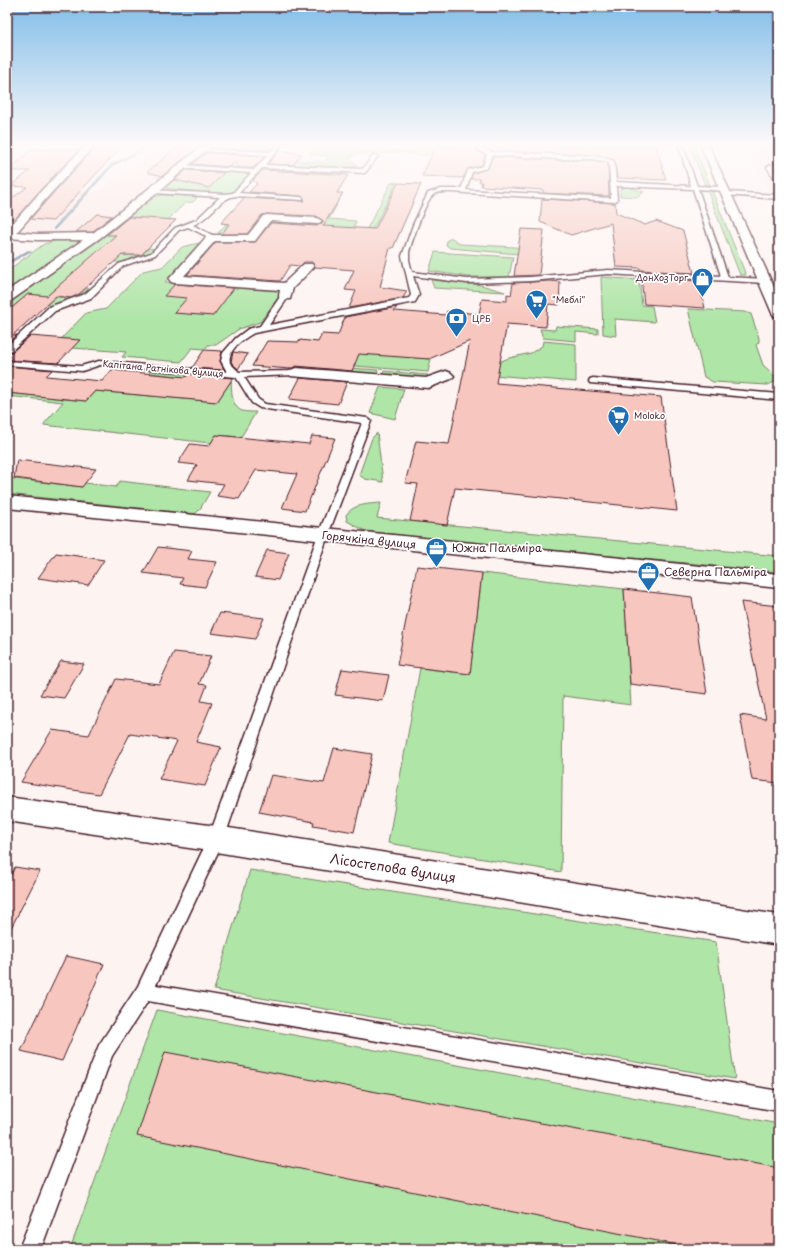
<svg xmlns="http://www.w3.org/2000/svg" width="786" height="1256" font-family="'Playpen Sans',sans-serif">
<style>
.built{fill:#fbe6e3}
.green{fill:#afe5a7;stroke:#7c8269}
.lines{fill:none;stroke-linecap:round;stroke-linejoin:round}
.stream{fill:#70869e;fill-rule:evenodd}
.building{fill:#f7c7bf;stroke:#4a1f2b}
.lane-casing{stroke:#4a1f2b;stroke-width:3}
.street-casing{stroke:#4a1f2b;stroke-width:3}
.secondary-casing{stroke:#4a1f2b;stroke-width:3}
.lane{fill:#fff;fill-rule:evenodd}
.street{fill:#fff;fill-rule:evenodd}
.secondary{fill:#fff;fill-rule:evenodd}
.labels{text-anchor:middle;stroke-width:3.5;stroke-linejoin:round;paint-order:stroke}
.far-poi-label{font-size:9px;fill:#4a1f2b;stroke:#fff;text-anchor:start}
.far-street-label{font-size:9px;fill:#4a1f2b;stroke:#fff}
.street-label{font-size:11px;fill:#4a1f2b;stroke:#fff}
.poi-label{font-size:11px;fill:#4a1f2b;stroke:#fff;text-anchor:start}
.near-street-label{font-size:13px;fill:#4a1f2b;stroke:#fff}
</style>
<rect width="100%" height="100%" fill="#fdf4f2"/>
<filter id="ink" filterUnits="userSpaceOnUse"><feTurbulence type="fractalNoise" baseFrequency=".025" numOctaves="2"/><feDisplacementMap in="SourceGraphic" scale="8" xChannelSelector="R" yChannelSelector="G"/><feConvolveMatrix kernelMatrix="1 2 1 2 8 2 1 2 1" color-interpolation-filters="sRGB"/></filter>
<g filter="url(#ink)">
<path class="built" d="M160,146H199L93,231L80,234L62,236L16,233L50,191H99Z
M743,146H779V210L772,197Z
M380,157L401,158L393,174L372,173Z"/>
<path class="green" d="M317,146H434V148L454,149L424,155L399,152L377,154L359,153L351,157V160L358,166L350,167C327,169 302,175 279,166L280,164L291,161L324,162L330,156L316,155L310,152Z
M690,146H694L710,185H705Z
M207,151L265,154L267,156L252,171L191,165Z
M188,168L246,173L250,174L231,193L219,194L164,188Z
M397,182L365,245L360,242L391,183Z
M626,187H627L644,192L638,197L620,196V189Z
M707,190L712,191L746,275H740Z
M163,195L193,196L197,198L193,202L185,203L168,220L114,254L96,253L47,296L28,294L7,312V304L101,239L154,197Z
M298,203L337,205L329,219L356,221L348,240L307,237L316,223L263,219L249,235L218,233L236,213L288,217Z
M452,238L460,244L532,248L529,255L450,248L446,245L447,240Z
M82,239L84,241L7,290V271L44,244L58,240Z
M199,243L165,282L280,291L279,296L260,322L239,329L216,345H208L205,349L192,348L181,362L122,357L126,352L72,348L61,339L86,313L106,309L143,271L162,267L182,247Z
M149,248L154,249C144,259 128,263 114,262L122,255L140,256Z
M435,252L513,257L509,277H469L429,271Z
M601,277L639,280L642,305L652,306L655,322L615,319L616,336L603,334Z
M431,280L481,285L505,292L434,288Z
M87,288L92,289C81,300 62,306 46,305L56,297L76,298Z
M688,309L745,312L751,314L759,338V342L756,345L763,365L775,376L776,381L768,385L713,382L704,377Z
M556,326L598,329V334L576,332V341L543,338L540,329L555,330Z
M543,341L576,344V382L470,373L509,358L531,353L542,346Z
M362,353L431,359L428,372L307,362Z
M306,365L378,370L377,375L304,369Z
M151,370L197,374L199,376L198,378L149,373Z
M384,371L428,375L427,379L382,376Z
M213,375L231,378C232,388 230,406 242,411C246,412 252,412 256,412L241,437L216,435L211,443L43,425L63,402L7,396V393L86,401L95,391L217,402L231,381L210,376Z
M380,387L404,389L395,419L370,413Z
M377,433L383,482L365,479L359,475L372,438Z
M7,478L82,487L85,483L116,487L120,481L210,492L200,509L195,514L7,494Z
M381,503L377,518L779,556V572L381,534L363,530L347,521L346,515C353,504 369,504 381,503Z
M482,573L624,589L631,705L563,696L561,872L388,843L420,668L470,674Z
M250,870L716,942L735,1079L214,990Z
M157,1010L779,1124V1249H70Z"/>
<g class="lines">
<path class="stream" d="M148,146H152L113,166L55,230H53V228L111,164Z
M28,250L32,251L7,265V262Z"/>
</g>
<path class="building" d="M179,146H200L162,176L147,172Z
M212,146H262L272,148L269,150L211,148Z
M436,146H477L476,151L485,155L482,165L468,169L463,178L422,176Z
M483,146H656L666,180L617,178L615,161L598,155L491,151Z
M95,147H121L53,221L30,219Z
M32,149L79,150L42,188L15,219L7,218V202L27,187L10,186L30,171H8Z
M280,150L302,154L293,165L268,164Z
M206,153L265,156L253,168H240L235,162L230,167L192,164Z
M493,157L558,160H592L608,163L609,196L543,193V190L481,186L482,182H479L480,179H471L473,173L487,169Z
M186,170L224,173L209,188L175,180Z
M263,170L348,175L337,193H343L323,226L375,229L398,183L421,184L393,248H390L380,287L407,291L403,298L349,308L356,291L345,290L354,270L315,267L312,262H304L300,266L290,265L280,281L187,275L216,242H255L271,223L317,226L323,222L317,216L267,214L262,215L247,234H222L229,224L221,223L244,198L304,201V198L301,196L249,192L257,184L253,180Z
M542,199L615,203L616,213L645,225L656,221L683,231L694,273L640,270V268L616,267L611,223L571,235L540,222Z
M97,214L112,216L92,232H76Z
M129,217L176,220L141,255H122L79,294L71,298L56,296L13,335H17L7,344V312L28,294L47,296L116,235H107Z
M521,229L544,230L539,275L514,276Z
M641,277L697,281L700,287L705,308L644,304Z
M550,281L560,282L559,305L548,304L546,327L507,324L496,383L661,397L677,511L455,488L447,525L410,521L418,484L405,483L416,441L449,444L470,341L429,359L359,354L352,371L296,366L290,369L252,366L267,341L299,342L300,340L318,342L322,334L338,335L345,317L397,307L394,311L446,315L447,311L479,314L482,299L507,301V294L511,295L513,283Z
M175,284L234,288L213,316L174,313L187,298L164,296Z
M30,336L80,340L58,363L7,360V354L11,353Z
M204,350L222,351L220,361L224,370L192,368Z
M233,352L248,354L238,369L231,362Z
M7,366L52,370L46,376L102,381L112,370L186,377L188,374L233,378L217,402L95,391L86,401L7,393Z
M300,378L347,382L338,404L289,399Z
M216,435L309,444L312,436L335,438L305,511L282,508L297,474L256,470L239,499L217,496L224,484L188,480L197,465L178,463L190,444L209,446Z
M17,460L96,469L82,487L14,478Z
M158,547L192,551L188,559L217,562L205,587L180,584L183,578L143,573Z
M267,550L289,553L278,580L255,577Z
M56,553L78,556L104,560L88,585L38,578Z
M417,566L482,573L470,674L397,665Z
M624,589L692,597L707,694L630,684Z
M741,602L779,606V783L752,780L740,715L766,719Z
M220,613L264,618L255,639L211,633Z
M174,652L211,656L199,684L207,685L201,701L212,703L196,742L221,747L205,786L159,779L177,741L130,734L99,794L21,782L52,730L89,735L116,679L159,684Z
M61,661L84,664L64,698L40,695Z
M342,669L389,675L383,701L335,695Z
M334,748L372,754L354,832L313,825L314,822L259,812L271,775L324,783Z
M15,867L40,871L7,936V882Z
M66,956L104,964L62,1061L21,1051Z
M165,1052L779,1168V1249H697L137,1136Z"/>
<g class="lines">
<defs>
<path id="lane" d="M277,146H281L265,165L363,169L373,155L378,156L365,173L262,168L239,193L301,197L303,198V200L235,196C218,199 210,219 193,225L214,236V238H210L188,227L179,230L155,255L123,266L91,298L55,311L10,352H7V346L49,307L85,294L119,264L151,253L175,228L196,220L220,197L153,193L150,191L151,190L225,194L233,193L251,173L183,168L180,166L181,165L254,170L268,155L202,151L200,149L270,152Z
M478,146H482V148L491,152L598,156L614,161L616,182L691,186L679,146H683L697,186L724,187L727,189L724,191L698,189L728,277L765,279L768,281L765,283L608,274L531,281L467,283L413,276L419,295L415,302L254,333C243,339 227,350 230,363L239,372L296,371L300,373L296,375L244,377L258,399L265,404L367,418L371,421L328,535L224,839L156,985L779,1091V1111L148,1001L112,1056L41,1249H19L99,1045L138,986L209,837L318,535L362,423L260,408L252,403L236,377L100,365L82,371L7,365V361L81,366L99,361L227,372L221,361L223,353L236,338L248,329L260,326L282,294H288L289,296L269,325L409,298L411,295L402,256L413,225L428,193L441,189H461L468,170L483,166L487,154L477,150ZM492,155L558,159H592L609,162L611,198L466,190L472,172L487,168ZM616,186L693,189L721,276L608,270L531,277L467,279L412,272L409,260V252C412,241 425,201 433,195C437,191 446,192 451,192L614,202L617,200Z
M770,165H779V169H774L779,178V184L777,183L767,167Z
M727,192L779,195V199L725,195L724,194Z
M593,378L779,394V400L590,383L589,381L590,379Z"/>
<path id="street" d="M85,146H94L51,193L17,232L37,234L93,233L202,146H211L157,193L100,238L12,300L7,301V291L83,240H37L7,238V230L43,189Z
M267,215L317,218L322,221L317,224L270,221L255,241H215L184,276L284,283L304,264H312L314,267L293,288L290,299H280L279,296L280,290L175,283L171,282L169,279L208,235H248L263,216Z
M296,368L426,378L446,371L451,373L454,376L451,379L428,388L291,376L288,373L291,370Z
M7,496L779,574V588L7,508Z
M7,797L216,826L779,915V945L216,852L7,821Z"/>
<path id="secondary" d="M701,146H709L779,298V317L774,316L772,313Z"/>
</defs>
<use href="#lane" class="lane-casing"/>
<use href="#street" class="street-casing"/>
<use href="#secondary" class="secondary-casing"/>
<use href="#lane" class="lane"/>
<use href="#street" class="street"/>
<use href="#secondary" class="secondary"/>
</g>
</g>
<linearGradient id="sky" x2="0" y2="1"><stop stop-color="#82bde9"/><stop offset="0.45" stop-color="#fefaf9"/><stop offset="1" stop-color="#fefaf9" stop-opacity="0"/></linearGradient>
<rect width="786" height="322" fill="url(#sky)"/>
<defs>
<symbol id="shop-pin" viewBox="-11 -11 22 30"><path d="M0 17L-7.5 6A9.5 9.5 0 1 1 7.5 6Z" fill="#1f6fb2" stroke="#fff"/><path d="M-5-2.5h2.3a2.7 3.5 0 0 1 5.4 0H5L5.5 6h-11ZM-1.5-2.5h3a1.5 2.3 0 0 0-3 0Z" fill="#fff"/></symbol>
<symbol id="supermarket-pin" viewBox="-11 -11 22 30"><path d="M0 17L-7.5 6A9.5 9.5 0 1 1 7.5 6Z" fill="#1f6fb2" stroke="#fff"/><path d="M-6-5.5h2.5l.6 2H6L4.5 2H-2.5L-4.4-4H-6ZM-1.5 3.2a1.3 1.3 0 1 0 .1 0ZM3 3.2a1.3 1.3 0 1 0 .1 0Z" fill="#fff"/></symbol>
<symbol id="bank-pin" viewBox="-11 -11 22 30"><path d="M0 17L-7.5 6A9.5 9.5 0 1 1 7.5 6Z" fill="#1f6fb2" stroke="#fff"/><path d="M-6-4H6V4H-6ZM0-2.3a2.3 2.3 0 1 0 0 4.6a2.3 2.3 0 1 0 0-4.6Z" fill="#fff"/></symbol>
<symbol id="office-pin" viewBox="-11 -11 22 30"><path d="M0 17L-7.5 6A9.5 9.5 0 1 1 7.5 6Z" fill="#1f6fb2" stroke="#fff"/><path d="M-6-3h4V-5.5h4V-3h4V5H-6ZM-1-4.5V-3h2v-1.5ZM-6 0V1H6V0Z" fill="#fff"/></symbol>
</defs>
<g fill-rule="evenodd">
<use href="#shop-pin" x="690" y="266" width="25" height="34"/>
<use href="#supermarket-pin" x="524" y="288" width="25" height="34"/>
<use href="#bank-pin" x="444" y="306" width="25" height="34"/>
<use href="#supermarket-pin" x="606" y="404" width="25" height="34"/>
<use href="#office-pin" x="424" y="536" width="25" height="34"/>
<use href="#office-pin" x="636" y="560" width="25" height="34"/>
</g>
<g class="labels">
<g class="far-poi-label">
<text x="688" y="281" text-anchor="end">ДонХозТорг</text>
<text x="552" y="303">"Меблі"</text>
<text x="472" y="322">ЦРБ</text>
<text x="634" y="419">Moloko</text>
</g>
<g class="far-street-label">
<text transform="translate(163 369) rotate(5)" y="3">Капітана Ратнікова вулиця</text>
</g>
<g class="street-label">
<text transform="translate(369 540) rotate(6)" y="4">Горячкіна вулиця</text>
</g>
<g class="poi-label">
<text x="452" y="552">Южна Пальміра</text>
<text x="664" y="576">Северна Пальміра</text>
</g>
<g class="near-street-label">
<text transform="translate(393 868) rotate(9)" y="5">Лісостепова вулиця</text>
</g>
</g>
<rect width="786" height="1256" fill="none" stroke="#fff" stroke-width="24"/>
<rect x="12" y="12" width="762" height="1232" fill="none" stroke="#4a1f2b" stroke-width="1.5" filter="url(#ink)"/>
</svg>
